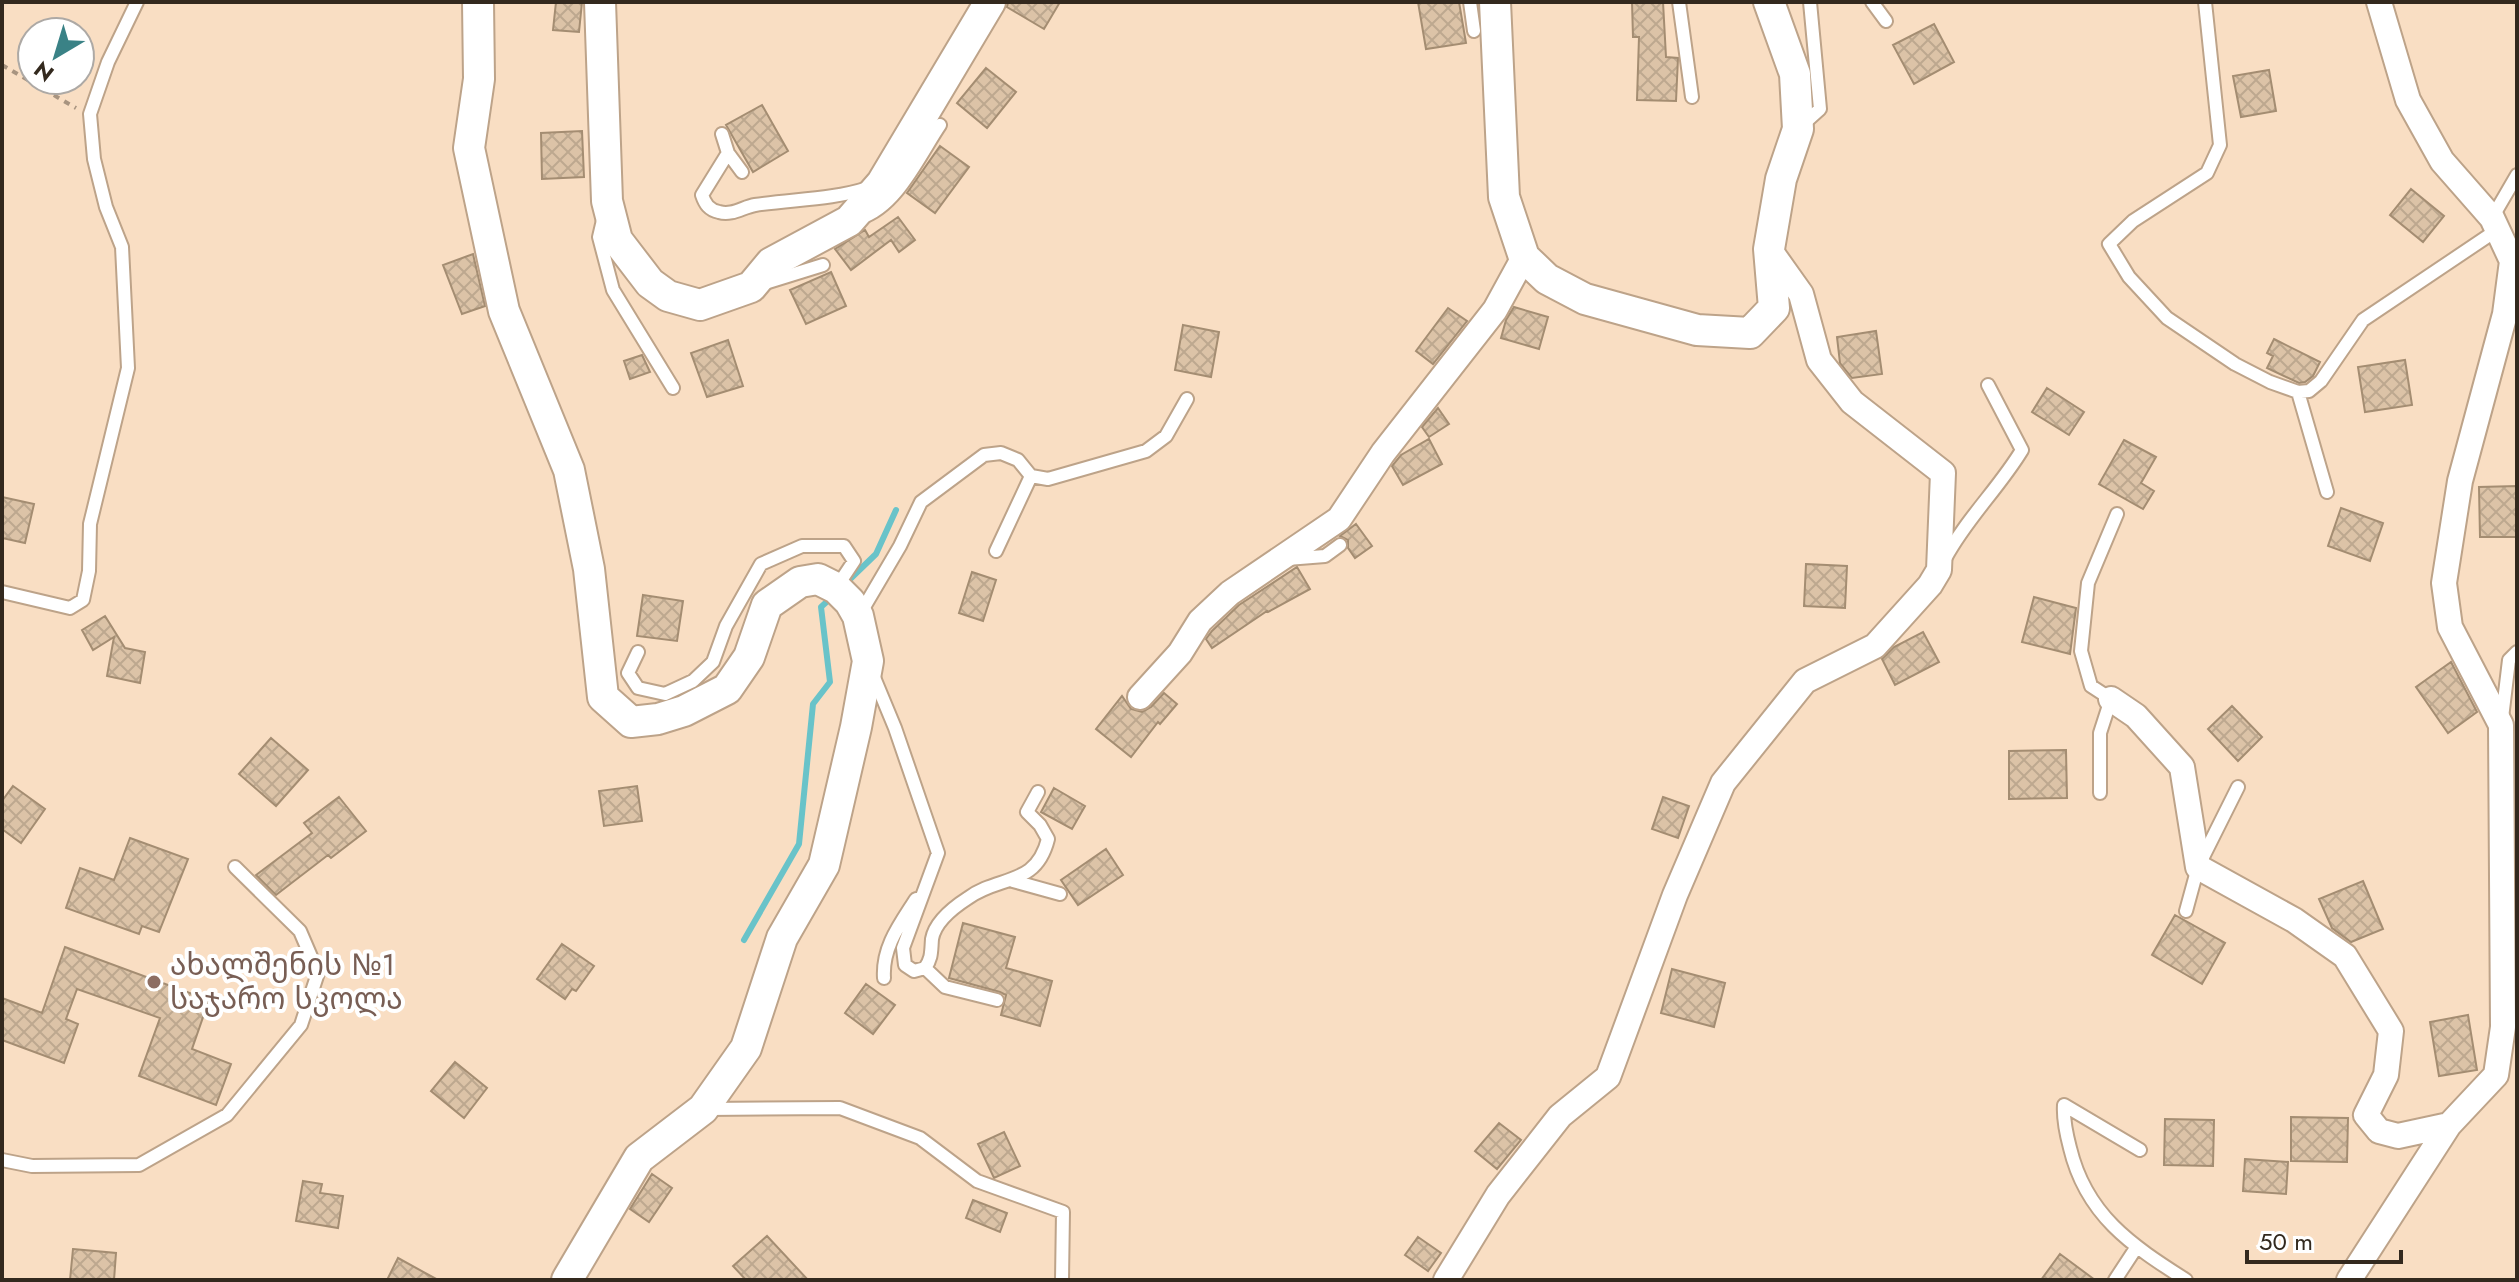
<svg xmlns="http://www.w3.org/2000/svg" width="2519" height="1282" font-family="Jost,'Noto Sans Georgian',sans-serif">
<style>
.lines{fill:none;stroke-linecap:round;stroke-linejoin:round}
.stream{stroke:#69c3c9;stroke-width:6}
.building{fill:url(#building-cross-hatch);stroke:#a48d72;stroke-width:2}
.service-casing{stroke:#bda389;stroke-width:16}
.minor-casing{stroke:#bda389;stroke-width:28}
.tertiary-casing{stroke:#bda389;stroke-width:34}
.path{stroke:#a89480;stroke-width:4;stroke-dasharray:6 6;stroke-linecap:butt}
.service{stroke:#fff;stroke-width:12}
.minor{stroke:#fff;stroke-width:24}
.tertiary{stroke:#fff;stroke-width:30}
.education-dot{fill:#8d6e63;stroke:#fff;stroke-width:3}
.labels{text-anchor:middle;stroke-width:8;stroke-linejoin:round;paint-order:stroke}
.education-label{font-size:30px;fill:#785e54;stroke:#fff;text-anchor:start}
</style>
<defs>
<pattern id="building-cross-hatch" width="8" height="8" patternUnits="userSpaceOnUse" patternTransform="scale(2)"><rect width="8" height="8" fill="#dcc3a7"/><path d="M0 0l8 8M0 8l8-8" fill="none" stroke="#bda88f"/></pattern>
</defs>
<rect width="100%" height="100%" fill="#f9dec3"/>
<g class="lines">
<path class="stream" d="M845,584L876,554L896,510
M744,940L799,844L813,704L830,682L821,607L832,597"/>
</g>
<path class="building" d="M556,2H582L579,32L553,30Z
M1008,2H1060L1044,29L1007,7Z
M1418,2H1459L1466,43L1426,49Z
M1632,2H1663L1666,57L1678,58L1676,101L1637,100L1639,37H1633Z
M1934,24L1954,62L1914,84L1893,45Z
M986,68L1016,92L987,128L957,103Z
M2269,70L2276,111L2241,117L2233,76Z
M762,105L788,151L753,172L726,125Z
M582,131L584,177L542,179L541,133Z
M940,146L969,167L935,213L907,193Z
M2411,189L2444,216L2423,242L2390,215Z
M898,217L915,240L899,252L891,240L851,270L835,249L865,230L869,237Z
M473,254L485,306L462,314L443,265Z
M831,272L846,306L806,324L790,290Z
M1514,307L1548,317L1539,349L1501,338L1506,320Z
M1448,308L1467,321L1433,364L1416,351Z
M1183,325L1219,332L1211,377L1175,370Z
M1876,331L1882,374L1852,378L1840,363L1837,337Z
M2274,339L2320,362L2313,376L2305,382L2299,383L2267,368L2273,356L2267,353Z
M728,340L743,386L707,397L691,353Z
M642,355L650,372L630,379L624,361Z
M2405,360L2412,405L2365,412L2358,367Z
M2047,388L2084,412L2069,435L2032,412Z
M1438,408L1449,424L1429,437L1422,427Z
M1429,439L1442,464L1403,485L1392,466L1401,455Z
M2124,440L2156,457L2141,483L2154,491L2143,509L2099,484Z
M2517,486V537H2480L2479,487Z
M2,497L34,504L25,543L2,538Z
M2341,508L2383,523L2370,561L2328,546Z
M1356,524L1372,546L1355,558L1348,548V540L1340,536Z
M1806,564L1847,566L1845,608L1804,606Z
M1297,567L1310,589L1268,612L1267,611L1212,648L1206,639L1212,631L1239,605Z
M972,572L996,580L983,621L959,613Z
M643,595L683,601L677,641L637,636Z
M2034,597L2076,608L2070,654L2022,642Z
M105,616L125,648L145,652L140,683L107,676L114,637L93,650L82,630Z
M1923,632L1939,662L1895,685L1882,659L1894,647Z
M2451,662L2477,712L2448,733L2416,687Z
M1164,693L1177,704L1160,724L1158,722L1131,757L1096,729L1122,696L1131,709L1142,712L1151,707Z
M2232,706L2262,737L2238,761L2208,729Z
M271,738L308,770L276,806L239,774Z
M2066,750L2067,798L2009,799V751Z
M13,786L45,809L21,843L2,829V801Z
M637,786L642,821L604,826L599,791Z
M1054,788L1085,806L1072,829L1041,812Z
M339,797L366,831L331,858L328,855L276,895L256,875L312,833L304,823Z
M1663,797L1689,806L1678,838L1652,829Z
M130,838L188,859L159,932L142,926L139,934L66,908L80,868L114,880Z
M1106,849L1123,875L1078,905L1061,880Z
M2363,881L2383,929L2351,942L2332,928L2319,899Z
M2175,915L2225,943L2202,984L2152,955Z
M963,923L1015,937L1006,968L1052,981L1040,1026L1001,1015L1006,995L1000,992L949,978Z
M562,944L594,966L576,991L572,989L565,999L537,979Z
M65,947L209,1000L192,1049L231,1064L216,1105L139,1076L160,1018L77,989L66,1019L78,1024L64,1063L2,1040V998L42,1013Z
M1672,969L1725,983L1714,1027L1661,1013Z
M866,984L895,1005L873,1034L845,1013Z
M2468,1015L2477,1070L2439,1076L2430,1022Z
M455,1062L487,1088L464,1118L431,1091Z
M2291,1117L2348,1118L2347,1162L2291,1161Z
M2165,1119L2214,1120L2213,1166L2164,1165Z
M1499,1123L1521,1140L1497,1169L1475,1151Z
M1004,1132L1020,1166L994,1178L978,1144Z
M2245,1159L2288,1162L2286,1194L2243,1191Z
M652,1174L672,1188L649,1222L630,1209Z
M303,1181L322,1184L320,1193L343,1196L338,1228L296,1221Z
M973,1200L1007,1213L1000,1232L966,1218Z
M767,1236L808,1280H746L733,1266Z
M1418,1237L1441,1253L1428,1271L1405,1255Z
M73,1249L116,1253L114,1280H70Z
M2060,1254L2095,1280H2041Z
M398,1258L438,1280H387Z"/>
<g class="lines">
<defs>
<path id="service" d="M1470,2L1474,31
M1679,2L1692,97
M1872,2L1886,21
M2205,2L2220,145L2207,173L2133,221L2109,244L2129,277L2167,318L2235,364L2270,382L2298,392L2309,391L2321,381L2363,320L2497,230
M1801,126L1820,109L1810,2
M722,134L728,153L742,172
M728,153L702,195C705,204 709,210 719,212C732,216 743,207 755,205C793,199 831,200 868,188
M860,218C897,207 919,156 940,125
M2492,218L2517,175
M603,220L599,237L613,290L673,388
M765,283L823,265
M2298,392L2327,492
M996,551L1031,476
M1946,557C1967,518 1999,488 2022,450L1988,385
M1287,559L1325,556L1340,545
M2,592L70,608L83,600L89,571L90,524L128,368L122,247L106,207L94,159L90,114L108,62L137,2
M860,614L900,546L921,502L984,455L1001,453L1018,460L1031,476L1048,479L1146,451L1166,436L1187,399
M638,652L628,673L638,688L665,694L693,681L713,662L726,626L761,564L802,546H844L854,561L836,588
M873,675L895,728L938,853L903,948L905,965L914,971L925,968C932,958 931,952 932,939C935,922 954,907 968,898C999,875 1036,887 1048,839L1040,825L1027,812L1038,792
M2502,718L2509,660L2517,652
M2100,793V733L2111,699L2091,686L2081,651L2088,583L2117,514
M1013,881L1060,894
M2186,911L2198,867L2238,787
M925,968L945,987L997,1000
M884,978C882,947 900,924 916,899
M706,1109L840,1108L920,1138L977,1181L1063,1212L1062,1280
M2140,1150L2064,1105C2063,1120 2066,1133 2070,1148C2086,1215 2131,1245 2186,1280
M2,1160L32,1166L139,1165L227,1115L301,1025L318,973L300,931L235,867
M2115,1280L2136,1248"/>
<path id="minor" d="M1140,697L1180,653L1200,621L1230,593L1339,519L1383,453L1495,310L1524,257
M2111,699L2136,716L2182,767L2198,867L2294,920L2345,956L2391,1031L2386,1075L2366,1115L2379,1131L2398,1136L2449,1125
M1446,1280L1498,1195L1560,1116L1608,1077L1675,895L1723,783L1805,681L1875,646L1930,585L1939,570L1943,473L1852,402L1819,360L1801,294L1769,249
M2349,1280L2449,1125L2496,1075L2503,1027L2501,725L2450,627L2444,583L2460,481L2505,314L2512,261L2492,218L2442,161L2408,100L2379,2"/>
<path id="tertiary" d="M478,2L479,79L469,148L504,311L569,470L589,569L603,697L631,722L658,719L684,711L727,689L749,657L767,605L800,582L818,579L836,588L850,602L858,616L868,661L856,727L824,865L782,938L746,1048L703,1109L639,1158L567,1280
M600,2L607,201L617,240L650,283L668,296L700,305L751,287L771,263L849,221L882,183L990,2
M1495,2L1504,197L1524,257L1547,279L1585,299L1697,330L1750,333L1774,308L1769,249L1781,179L1798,129L1795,74L1769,2"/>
</defs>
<use href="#service" class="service-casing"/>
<use href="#minor" class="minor-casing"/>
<use href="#tertiary" class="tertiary-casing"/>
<path class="path" d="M2,65L76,108"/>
<use href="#service" class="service"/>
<use href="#minor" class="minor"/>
<use href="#tertiary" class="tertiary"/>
</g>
<circle class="education-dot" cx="154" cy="982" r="8"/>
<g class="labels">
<g class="education-label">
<text x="170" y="975">ახალშენის №1<tspan x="170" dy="34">საჯარო სკოლა</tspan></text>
</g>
</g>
<rect width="2519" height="1282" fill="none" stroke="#33291e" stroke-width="8"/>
<g transform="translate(56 56) rotate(218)"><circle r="38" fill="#ffffff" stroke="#ada9a5" stroke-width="2"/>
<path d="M0-6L14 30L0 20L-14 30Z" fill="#3a8286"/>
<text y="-12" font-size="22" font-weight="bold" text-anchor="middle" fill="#33291e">N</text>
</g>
<path d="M2247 1250v12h154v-12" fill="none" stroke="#33291e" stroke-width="4"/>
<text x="2259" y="1250" font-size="24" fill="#33291e" stroke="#ffffff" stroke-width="6" paint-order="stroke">50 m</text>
</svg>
